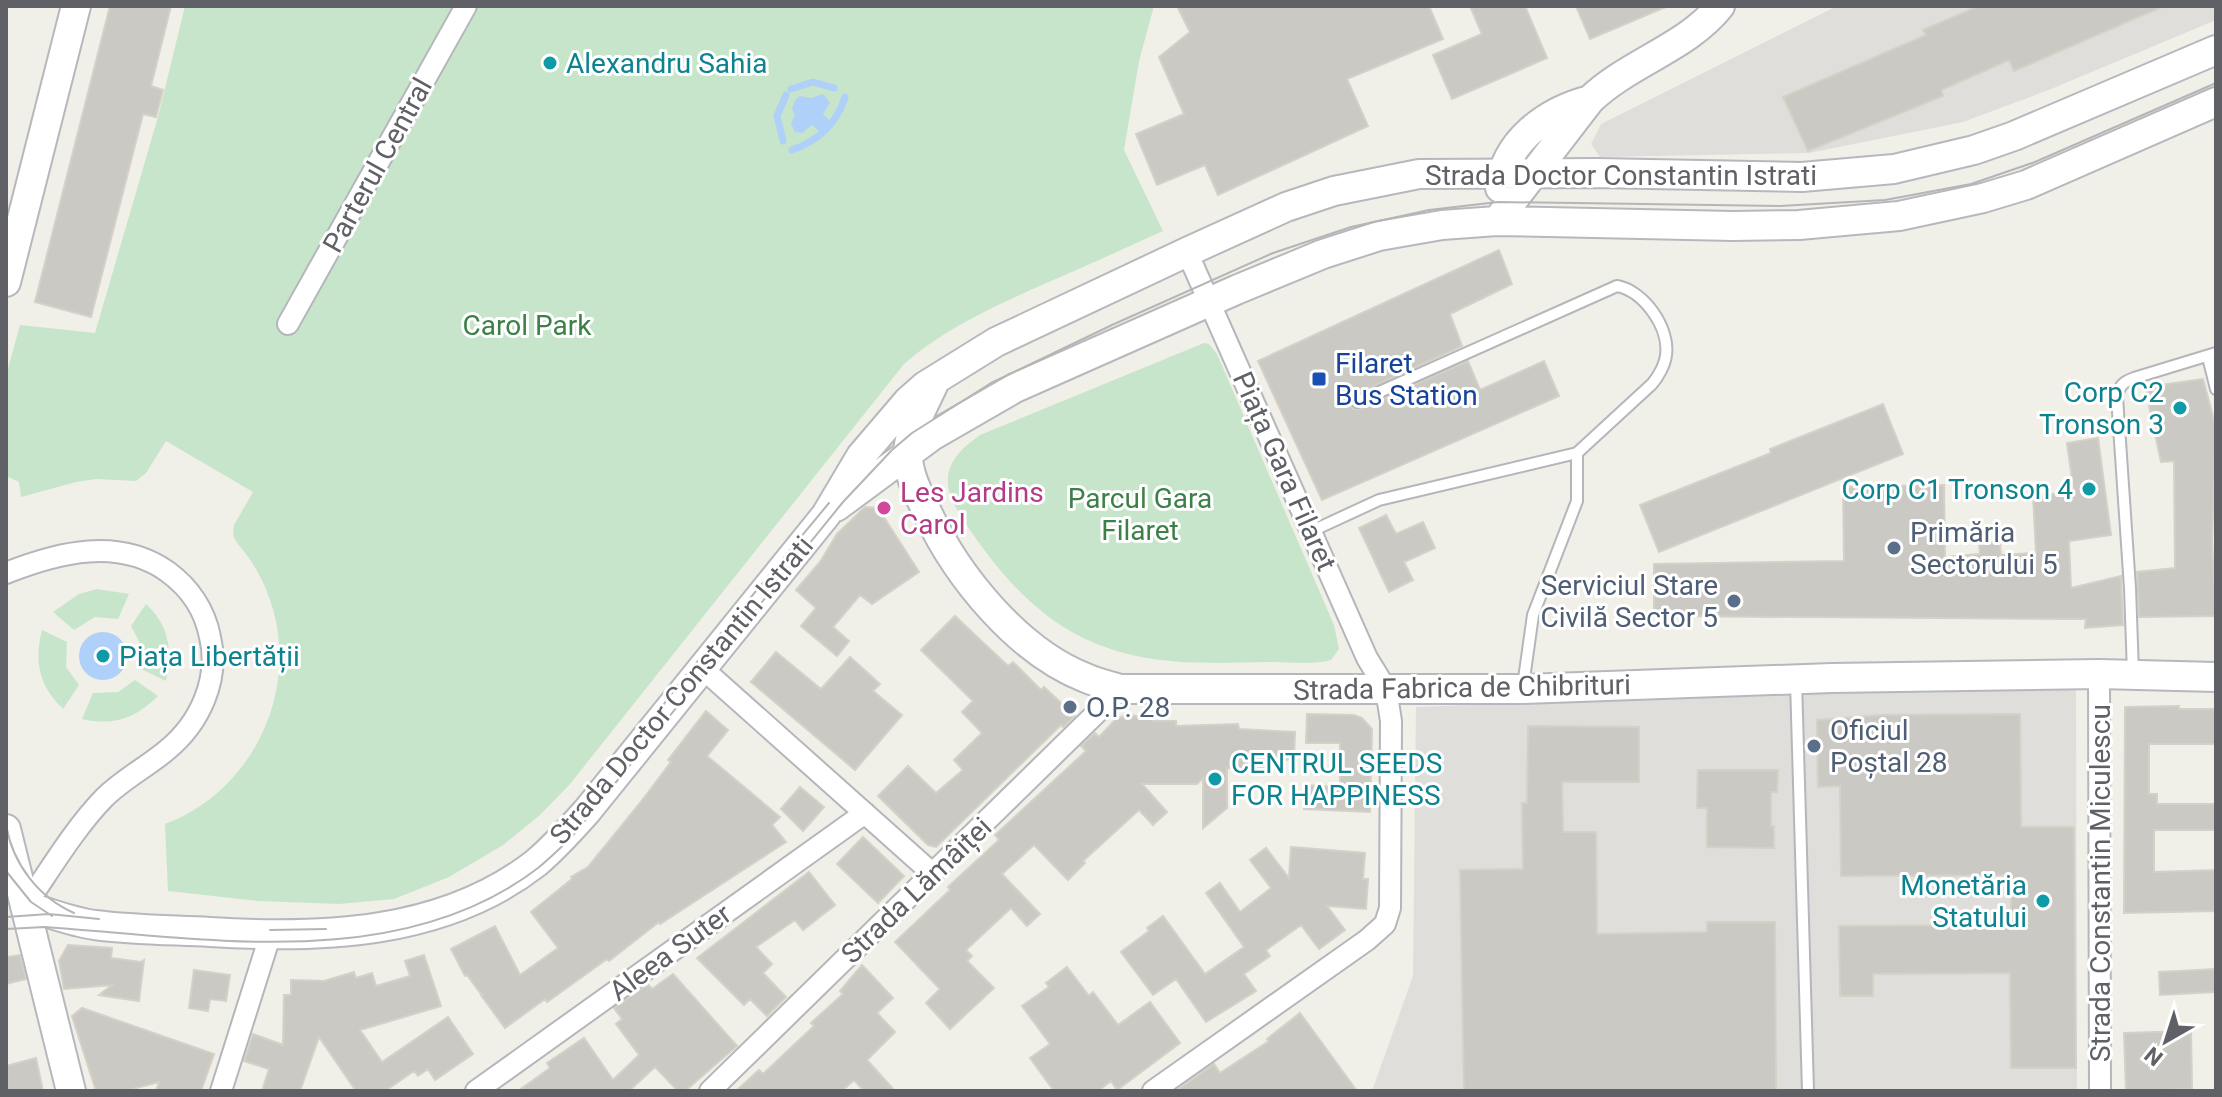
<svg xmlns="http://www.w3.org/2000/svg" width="2222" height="1097" font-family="Roboto,sans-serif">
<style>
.industrial{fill:#dfdeda}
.green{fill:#c7e5ca}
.water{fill:#afd0f8}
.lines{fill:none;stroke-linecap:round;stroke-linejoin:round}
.stream{stroke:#afd0f8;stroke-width:7}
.building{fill:#cbc9c4;stroke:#d4d1c6;stroke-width:2}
.lane-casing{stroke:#b5b6bb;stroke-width:14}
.street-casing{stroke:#b5b6bb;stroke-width:24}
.secondary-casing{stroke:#b6b8bd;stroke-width:32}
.lane{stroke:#fff;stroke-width:10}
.street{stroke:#fff;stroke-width:20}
.secondary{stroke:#fff;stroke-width:28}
.tram{stroke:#b5b5b6;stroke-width:2}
.culture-dot{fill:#0f9aa8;stroke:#fff;stroke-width:3}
.transit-dot{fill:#1a4fb4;stroke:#fff;stroke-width:3}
.hotel-dot{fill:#d1479c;stroke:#fff;stroke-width:3}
.service-dot{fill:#5c6f8a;stroke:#fff;stroke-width:3}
.labels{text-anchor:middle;stroke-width:6;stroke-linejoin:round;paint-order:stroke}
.culture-label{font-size:28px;fill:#0d838f;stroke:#fff;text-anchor:start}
.street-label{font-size:28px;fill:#5f6166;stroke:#fff}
.park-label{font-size:28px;fill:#3c8047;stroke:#fff}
.transit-label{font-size:28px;fill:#164399;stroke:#fff;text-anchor:start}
.hotel-label{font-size:28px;fill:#b23c85;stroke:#fff;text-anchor:start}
.service-label{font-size:28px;fill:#4e5e75;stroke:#fff;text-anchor:start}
</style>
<rect width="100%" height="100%" fill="#f0efe8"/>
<path class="industrial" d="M1837,6H2216V20L2051,89L1963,122L1809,153L1600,157L1591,144L1601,124Z
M2076,683L2077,1091H1372L1413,976L1416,707Z"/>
<path class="green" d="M185,6H1154L1139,61L1124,150L1163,231C1123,249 1084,267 1044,284C995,306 945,328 904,364L570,784L540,815L503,845L449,877L394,899L339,904L259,901L168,891L165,824C256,790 304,683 267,592C262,578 254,565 246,554C241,547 235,542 233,534L234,525L253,492L166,441L146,473L136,481L96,479L76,482L21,497L19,482L6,476V376L20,325L95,333L158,117Z
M1204,343L1209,344L1217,354L1334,625L1339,649L1331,660C1313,665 1290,662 1271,662C1209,663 1155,667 1097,644C1041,622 1001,576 968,527C959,513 946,495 948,477C950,458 966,445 980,435Z
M97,589L129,594L118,619L95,617L74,630L53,612L79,594Z
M146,604C169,625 173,651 166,681L141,669L142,647L131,626Z
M42,630L67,642L66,667L79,685L63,709C39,686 34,662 42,630Z
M135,680L158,696C135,719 113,726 82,719L93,693L118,692Z"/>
<path class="water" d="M823,94L830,103L823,114L830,121L820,132L812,125L802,133L795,132L791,123L795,115L792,109L795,100L800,96L811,98Z
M79 656a24 24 0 1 1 48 0a24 24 0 1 1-48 0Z"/>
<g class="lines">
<path class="stream" d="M791,89L813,82L834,88
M783,141L777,116L786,95
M792,150C818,141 837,123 845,97"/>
</g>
<path class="building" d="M110,6H171L151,86L163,90L156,117L143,114L91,317L35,302Z
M1177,6H1429L1443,39L1347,79L1368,126L1218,195L1205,165L1157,185L1136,134L1184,114L1159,57L1190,32Z
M1470,6H1525L1547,58L1452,99L1433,55L1482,34Z
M1576,6H1668L1590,39Z
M1979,6H2164L2014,71L2009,60L1941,90L1943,96L1808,151L1783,97L1926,35L1923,30Z
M1499,250L1512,284L1450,314L1462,346L1354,395L1349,404L1353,409H1360L1468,361L1480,390L1544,361L1559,396L1322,500L1258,361Z
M2203,379L2216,428L2212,542L2216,616L2139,617L2137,572L2175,568L2174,461L2161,462L2145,387Z
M1883,404L1903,454L1659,552L1640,505L1771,453L1770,449Z
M2098,438L2111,535L2069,541L2071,588L2121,576L2123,625L2085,628L2086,619L1654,616V564L1844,561L1843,487L1944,485L1945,557L1980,554L1979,543L2000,542L2001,555L2036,553L2033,495L2074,493L2067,443Z
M865,507L878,508L919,572L872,604L860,595L833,627L849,641L837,656L801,626L816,608L796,590L820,562L837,534Z
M1386,515L1396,534L1423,522L1435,548L1404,562L1413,580L1389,592L1359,528Z
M955,616L1008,666L1013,662L1041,690L1044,687L1075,716L1063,727L1061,725L936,847L928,845L878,796L908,766L936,793L963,770L954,760L982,733L962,712L973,701L921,650Z
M776,652L821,689L850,657L880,684L873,691L902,715L855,770L751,682Z
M2179,706V709H2216V744H2149V794H2157V804H2216V830H2154V872L2216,870V911L2124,913L2125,707Z
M706,711L728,730L707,756L780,817L772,825L786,842L660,924L659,922L609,961L607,959L547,1002L545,999L505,1028L481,995L483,994H481L467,975L465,976L451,949L495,926L520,975L558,948L531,912L572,879L571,877L588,867L640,803L671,762L668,760Z
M1307,714L1354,715L1362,718L1372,729L1370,812L1304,809L1305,785L1340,787V743H1306Z
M2020,714L2021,827H2074L2076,1068H2011L2010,973L1873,974V996H1840L1839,926L2011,925V875L1841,876L1840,786L1818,787L1817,720L1882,715Z
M1129,715L1153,718V721H1176V726L1238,724L1239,729L1295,732L1294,760L1272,759V770L1227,768V808L1203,828V778L1197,784H1142L1167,812L1153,825L1139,810L1083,861L1085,863L1068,880L1034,845L1002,874L1040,914L1027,926L1011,908L966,950L972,956L967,961L994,988L950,1029L926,1003L940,989L895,942L950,890L948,887L999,840L995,835L1086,751L1081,746L1095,733L1099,737L1117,718Z
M1528,726L1639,727V782H1562L1563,832H1596L1597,934L1707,932V922H1775L1776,1091H1464L1460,870L1523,869L1522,803H1527Z
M1698,770H1778L1777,792H1771V826H1774V848L1707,847V808H1697Z
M800,787L824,807L803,831L781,809Z
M863,837L904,876L878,903L837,864Z
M1291,847L1365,853L1363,879H1368L1366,909L1327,906L1345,930L1319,949L1301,925L1266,950L1270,956L1244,974L1256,991L1206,1022L1176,979L1153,995L1121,952L1149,931L1147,928L1163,916L1205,974L1244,947L1206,893L1220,883L1240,912L1271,888L1250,860L1266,848L1289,878Z
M809,872L835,905L803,930L795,920L756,947L772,964L763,973L786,997L767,1016L750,999L744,1005L697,958Z
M68,945L112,948L111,958L141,962L144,960L139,1001L99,995L112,985L64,989L59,961Z
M20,955L26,979L6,984V957Z
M424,955L441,1006L360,1030L382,1062L448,1017L473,1054L435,1080L428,1069L418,1076L414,1071L385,1091H356L319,1037L300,1091H262L269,1069L244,1061L253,1034L283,1045L284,995H291V980L324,981L354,972L356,978L372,973L376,986L410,976L405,961Z
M862,965L893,998L877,1013L895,1032L867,1060L895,1091H864L854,1080L842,1091H736L759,1070L763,1074L814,1026L811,1023L843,994L840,991Z
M1067,967L1089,996L1093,992L1118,1025L1150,1002L1180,1043L1117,1090L1111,1081L1098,1091H1054L1030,1058L1050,1044L1022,1006L1049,987L1046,983Z
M2216,969V992L2160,995L2159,972Z
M194,970L230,975L226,1001L210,999L208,1011L189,1008Z
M673,974L737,1046L685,1091H678L655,1067L629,1091H518L550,1068L547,1063L584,1038L613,1080L639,1055L616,1024L622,1019L614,1008L648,984L652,989Z
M82,1008L214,1054L201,1091H156L159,1082L125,1091H96L72,1016Z
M1300,1013L1357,1091H1176L1214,1064L1220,1073L1269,1041L1267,1039Z
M2191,1031L2192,1089L2126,1091L2124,1033Z
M36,1058L43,1091H6V1066Z"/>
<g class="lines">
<defs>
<path id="lane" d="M2208,357L2216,389
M1312,531L1379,500L1577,453L1652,384C1658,377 1665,365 1666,355C1670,328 1644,291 1617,286L1357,402
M2133,673L2130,588L2117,397C2119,386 2123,382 2134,378L2216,353
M1796,681L1808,1091
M1523,686L1533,615L1577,501V453"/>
<path id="street" d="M288,324L466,6
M6,573C59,552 119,537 168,572C190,588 205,611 210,637C220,679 200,723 167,750C147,767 123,779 104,798C74,829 50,870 25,906
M702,668L933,874
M2099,674L2100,1091
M221,1091L270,936
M476,1091L865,813
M710,1091L1121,689
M1153,1091L1367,940L1385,924L1390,908L1391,721L1386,689L1367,658L1187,252"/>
<path id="secondary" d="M1500,188C1505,141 1547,111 1590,100
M1497,221L1590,100C1628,63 1688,47 1720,6
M6,282L76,6
M934,383C924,406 907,433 908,457C909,478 920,496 928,514C958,578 1019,652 1086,678C1097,683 1110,686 1121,689H1522L1832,678L2099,674L2216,677
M836,507L932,436L1015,388L1236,290L1323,254L1379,236L1442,225L1497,221L1733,226L1799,225L1899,216L1983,198L2026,185L2216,102
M6,829L71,1091
M25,906C48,912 71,922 95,925C133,930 172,930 210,932C321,939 444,935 536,863C555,847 571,829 587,811L826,515L861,456L908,401L925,386L996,342L1187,252L1286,207L1334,191L1419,174L1597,173L1802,177L1894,169L1974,150L2014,136L2216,50"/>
</defs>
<use href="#lane" class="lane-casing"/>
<use href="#street" class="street-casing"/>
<use href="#secondary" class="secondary-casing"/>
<use href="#lane" class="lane"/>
<use href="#street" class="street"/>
<use href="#secondary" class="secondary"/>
<path class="tram" d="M638,739L678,685L829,503
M6,825C13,864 38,897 74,913
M6,871L31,902L52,916
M6,917L49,914L99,919
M6,929L45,927C205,938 400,974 538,868C549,859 559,849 570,839L843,502L892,450L912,433L991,383L1112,325L1273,253L1351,227L1429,210L1498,202L1780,206L1885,200L1971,184L2035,162L2216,83
M270,930L326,929"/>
</g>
<g class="culture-dot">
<circle cx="550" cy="63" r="8"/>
<circle cx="2180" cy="408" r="8"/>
<circle cx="2089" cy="489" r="8"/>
<circle cx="103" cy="656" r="8"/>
<circle cx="1215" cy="779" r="8"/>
<circle cx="2043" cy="901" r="8"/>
</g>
<rect class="transit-dot" x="1311" y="371" width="16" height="16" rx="4"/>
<circle class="hotel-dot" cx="884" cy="508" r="8"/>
<g class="service-dot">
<circle cx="1894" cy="548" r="8"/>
<circle cx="1734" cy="601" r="8"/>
<circle cx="1070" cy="707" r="8"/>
<circle cx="1814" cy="746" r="8"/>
</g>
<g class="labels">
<g class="culture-label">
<text x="566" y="73">Alexandru Sahia</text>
<text x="2164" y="402" text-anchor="end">Corp C2<tspan x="2164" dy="32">Tronson 3</tspan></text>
<text x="2073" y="499" text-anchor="end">Corp C1 Tronson 4</text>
<text x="119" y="666">Piața Libertății</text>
<text x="1231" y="773">CENTRUL SEEDS<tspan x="1231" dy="32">FOR HAPPINESS</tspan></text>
<text x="2027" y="895" text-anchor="end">Monetăria<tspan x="2027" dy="32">Statului</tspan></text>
</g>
<g class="street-label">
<text transform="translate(377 165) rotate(-61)" y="10">Parterul Central</text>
<text x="1621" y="185">Strada Doctor Constantin Istrati</text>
<text transform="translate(1285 471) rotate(66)" y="10">Piața Gara Filaret</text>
<text transform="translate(1462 687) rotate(-1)" y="10">Strada Fabrica de Chibrituri</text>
<text transform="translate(681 690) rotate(-50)" y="10">Strada Doctor Constantin Istrati</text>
<text transform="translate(2100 883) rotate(-90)" y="10">Strada Constantin Miculescu</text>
<text transform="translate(916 890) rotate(-44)" y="10">Strada Lămâiței</text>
<text transform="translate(670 952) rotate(-36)" y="10">Aleea Suter</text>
</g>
<g class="park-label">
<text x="527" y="335">Carol Park</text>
<text x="1140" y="508">Parcul Gara<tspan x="1140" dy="32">Filaret</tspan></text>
</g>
<g class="transit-label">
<text x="1335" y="373">Filaret<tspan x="1335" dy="32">Bus Station</tspan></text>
</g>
<g class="hotel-label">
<text x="900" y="502">Les Jardins<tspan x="900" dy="32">Carol</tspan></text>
</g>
<g class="service-label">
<text x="1910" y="542">Primăria<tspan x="1910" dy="32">Sectorului 5</tspan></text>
<text x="1718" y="595" text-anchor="end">Serviciul Stare<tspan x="1718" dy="32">Civilă Sector 5</tspan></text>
<text x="1086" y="717">O.P. 28</text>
<text x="1830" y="740">Oficiul<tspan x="1830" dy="32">Poștal 28</tspan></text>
</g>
</g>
<rect width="2222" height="1097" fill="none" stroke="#5f6166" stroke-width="16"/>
<g transform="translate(2166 1041) rotate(219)" stroke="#ffffff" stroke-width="6" paint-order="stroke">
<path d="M0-6L14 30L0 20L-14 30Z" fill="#5f6166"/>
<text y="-12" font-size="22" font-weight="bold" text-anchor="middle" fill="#5f6166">N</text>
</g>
</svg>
